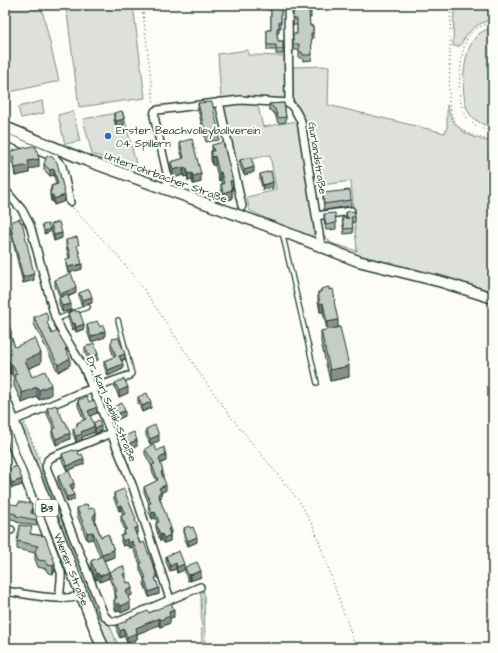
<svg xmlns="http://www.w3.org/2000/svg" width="498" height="653" font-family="'Architects Daughter',sans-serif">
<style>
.green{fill:#dde0db;stroke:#7e8e88}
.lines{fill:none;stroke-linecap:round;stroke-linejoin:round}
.service-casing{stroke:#1f3d34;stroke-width:6}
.minor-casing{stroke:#1f3d34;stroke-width:10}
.secondary-casing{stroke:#1f3d34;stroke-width:13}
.primary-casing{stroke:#1f3d34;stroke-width:14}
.path{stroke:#1f3d34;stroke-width:1;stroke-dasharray:1 3;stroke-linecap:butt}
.service{stroke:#fdfcf7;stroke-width:3.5}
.minor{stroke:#fdfcf7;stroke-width:7}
.secondary{stroke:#fdfcf7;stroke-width:10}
.primary{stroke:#fdfcf7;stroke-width:11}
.wall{fill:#aab0ab;stroke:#1f3d34}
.shaded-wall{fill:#8b908b;stroke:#1f3d34}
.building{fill:#c6cdc7;stroke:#1f3d34}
.poi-dot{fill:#1f6fb2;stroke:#fdfcf7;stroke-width:1.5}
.labels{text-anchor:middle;stroke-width:4;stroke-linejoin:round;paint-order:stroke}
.shield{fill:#fdfcf7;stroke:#62766e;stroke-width:1}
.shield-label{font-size:10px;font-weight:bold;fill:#1f3d34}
.poi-label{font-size:11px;fill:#1f3d34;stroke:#fdfcf7;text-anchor:start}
.street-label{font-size:11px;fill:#1f3d34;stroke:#fdfcf7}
</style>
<rect width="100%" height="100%" fill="#fdfcf7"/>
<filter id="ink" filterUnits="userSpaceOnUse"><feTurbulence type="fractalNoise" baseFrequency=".025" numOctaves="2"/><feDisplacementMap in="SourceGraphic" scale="8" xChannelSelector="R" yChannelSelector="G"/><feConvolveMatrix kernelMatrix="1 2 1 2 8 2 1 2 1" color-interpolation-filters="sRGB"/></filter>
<g filter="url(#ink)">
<path class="green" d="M5,5H41L59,81L5,93Z
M66,5H133L145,98L79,107Z
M454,5H493V19C476,24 468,30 460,46H453Z
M493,27V127C483,125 473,121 468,111C460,96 463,54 473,41C477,33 485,30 493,27Z
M248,50V55L284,56L285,96L284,99L251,98L250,96L221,98L218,54Z
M329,66L328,105L445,133L447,127V105C453,131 470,138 493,142V295L371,262L323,242V234L331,243L357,251L351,181L314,186L303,119L300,110L293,99V67Z
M42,101L44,113L21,118L18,107Z
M257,102L263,127L297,121L299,122L314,227V234L311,236L271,221L249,210L247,197L276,190L270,155L237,162L224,107L225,103Z
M73,111L80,141L65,144L58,115Z
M123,112L137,168L92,154L83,119Z
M24,424L43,469L41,470L101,618L105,623L110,626L119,648H107L21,426Z
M204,591L205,648H202L201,597L200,594Z"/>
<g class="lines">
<defs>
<path id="service" d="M282,232L317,383
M57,319L88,307
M118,320L132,374L128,376"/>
<path id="minor" d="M288,5L289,103L295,110L301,121L321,246
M219,102L242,206
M6,137L55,158L62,166L70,202
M165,189L168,180L167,173L154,116L155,111L158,110L240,100L289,103
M5,190L22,210L30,225L55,317L62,332L84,368L111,433L133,487L170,599
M316,216L351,211
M11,422L77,394L128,376
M5,428L61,572C62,581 59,589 60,598
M111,433L52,457L48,460L46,467L104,615C109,621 112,622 120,621L200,587
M5,529L11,530
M5,591C28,594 58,602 81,596"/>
<path id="secondary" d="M5,127L85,160L282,231L358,261L442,282L493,298"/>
<g id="primary">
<path id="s1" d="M5,401L103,648"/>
</g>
</defs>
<use href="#service" class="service-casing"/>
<use href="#minor" class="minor-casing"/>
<use href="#secondary" class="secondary-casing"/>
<use href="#primary" class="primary-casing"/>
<path class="path" d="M142,5L154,104
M451,5L449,101C451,130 469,135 493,141
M493,23C485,24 473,29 469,35C461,45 458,87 460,99C461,104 463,110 465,114C470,125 482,129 493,132
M73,208L116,254L137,279L207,384L231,417L300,502L315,530L356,648
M25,423L40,459"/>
<use href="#service" class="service"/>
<use href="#minor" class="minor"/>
<use href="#secondary" class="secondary"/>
<use href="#primary" class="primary"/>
</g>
<path class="wall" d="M267,5H281V28H279V33H277V38L278,41H283V54H276V50H267V30H271V10H267Z
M311,5V18H309L310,26H313V39H311L312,60L303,61L302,58H299V50H293V34H297V25H293V11H299Z
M198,103L219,133V140L206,142L198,110Z
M284,103L286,117V122L278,123L275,114L269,109V104Z
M114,113L124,125L116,127L114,119Z
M180,142L201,182L193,184L192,180L188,181L187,176L184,177L183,175L173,178L171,170V162L183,159L180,150Z
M212,145L233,189H232V199L223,201L221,193V184H222L221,180L219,181L215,165H212L211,159V151H212Z
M10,153L39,167L29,169V173L15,176L13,164L10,161Z
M52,157L65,201L54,205L53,201H51L50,196V190H51V186L56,184L54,175L50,176L44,170V164Z
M240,160L254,172L244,175L240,166Z
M260,174L273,188L263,190L260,180Z
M323,193L351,200V206L324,210L323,199Z
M346,212L355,217V222H352L353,233L344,234L342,218H346Z
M324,214L336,223V229L326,230L324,220Z
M51,224L62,238L54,241L51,230Z
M11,228L34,280L23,283L11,234Z
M66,240L79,251L82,269L68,273L66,265V259L69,258L66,246Z
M55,280L76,293L68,297L71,310L62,312L59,304V298L60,297L55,286Z
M321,289L335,309L338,327L349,377L330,381L321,342V331L327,330L323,312H320L318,301V292H321Z
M79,293L92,303L82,306L79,299Z
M5,313L12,339L15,347L41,363L28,369L32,377L51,395L39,400L37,397L22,403L14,386V379L12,374H10L6,363L5,358Z
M68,313L84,329L76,332L75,329L72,330L68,318Z
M34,317L49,327L52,334L70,365L58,372L34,324Z
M87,325L100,327L105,337L91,342L87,331Z
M111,343L125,359L122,361L123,369L108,376L104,366V361L114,357L111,349Z
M85,347L98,360L90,363L85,353Z
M115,383L128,393L119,397L115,388Z
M138,397L151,408L142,412L138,403Z
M78,400L89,402L97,413L90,416L93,423L101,431L95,434V432L82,437V440L76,442L73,434V429L77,427V423L84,420L78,406Z
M113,407L125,416L116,420L113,413Z
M47,408L70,439L56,445L52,435V430L54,429L47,414Z
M146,429L159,441L150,444L146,435Z
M125,436L137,446L128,450L125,442Z
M145,449L157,451L166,461L160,463L166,490L161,493V498L160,499L171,533L170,534V541L164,543L162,540L160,541L156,528V523L157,522L155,518L152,519L148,510L149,504L144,492V487L157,481L152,471V467L145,454Z
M74,451L79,455L84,464L67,471L62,460V454Z
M7,470L22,485L12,488L7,476Z
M58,476L74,488L72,490L74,500L67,502L58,481Z
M114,493L136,523L138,532L136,533L157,583L159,594L149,597L144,584V579L140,570V564L132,547L129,548L127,545L123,546L121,542V536L124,535V531L125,530L121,521V516L123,515L121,510L119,511L114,499Z
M5,503L31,513L35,514L37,523L36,526L16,522V520L5,518Z
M77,508L89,509L96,519L95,521L101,537L114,557L104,561L109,572L126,580L132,595L128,597L130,609L121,613L119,611L116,612L114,607V600H115V592L109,578L100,582L98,579L96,580L91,567V561L100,557L93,539L87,540L77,515Z
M184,528H190L197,542L188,546L184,537Z
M32,534L45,536L55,571L53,574L48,573L46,569L38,567L35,559V553L17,549V541Z
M166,556L184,570L177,573L176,569L170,571L166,562Z
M185,567L201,577L190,581V580L188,581L185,573Z
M149,613L174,617L170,618V623L160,627L159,625L137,634V639L127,643L124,636L120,638L117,632V625L127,621V619Z"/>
<path class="shaded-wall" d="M124,119V125L116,127V121Z
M215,156V165H212V157Z
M39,159V167L29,169V173L15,176V168L28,161Z
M183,167V175L173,178V170Z
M254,167V172L244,175V170Z
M187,168V176L184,177V169Z
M54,169V175L50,176V170Z
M221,172V180L219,181V173Z
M192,173V180L188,181V174Z
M201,174V182L193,184V176Z
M230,181H233V189L230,190Z
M273,182V188L263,190V185Z
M232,190V199L223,201V193Z
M53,195V201H51V196Z
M65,195V201L54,205V199Z
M50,229V232L44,234V231Z
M62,233V238L54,241V235Z
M82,264V269L68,273V267Z
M34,274V280L23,283V277Z
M76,287V293L61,299V294Z
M92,297V303L82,306V300Z
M323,303V312H320V304Z
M71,304V310L62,312V306Z
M338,320V329L327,331V322Z
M75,323V329L72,330V324Z
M84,324V329L76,332V327Z
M105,331V337L91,342V337Z
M67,348V355L65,349Z
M41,353V363L25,370V360Z
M98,354V360L90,363V358Z
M125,354V359L119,361V356Z
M70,358V365L58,372V365Z
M10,364H12V374H10Z
M123,364V369L108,376V370Z
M349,366V377L330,381V370Z
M51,385V395L39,400V390Z
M37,387V397L22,403V393Z
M128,387V393L119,397V391Z
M151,402V408L142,412V406Z
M97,407V413L88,417V411Z
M125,411V416L116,420V414Z
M95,426V432L82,437V440L76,442V436L81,432Z
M101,426V431L95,434V428Z
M70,433V439L56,445V439Z
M159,435V441L150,444V439Z
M137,440V446L128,450V444Z
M8,443V449L5,450V444Z
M166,455V461L159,464V458Z
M84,459V464L67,471V466Z
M7,463V469L6,474V468Z
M163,471V476L161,477V472Z
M22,479V485L12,488V483Z
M74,483V488L70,490V485Z
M166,485V490L161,493V498L158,499L159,488Z
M74,495V500L67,502V497Z
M121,505V510L119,511V506Z
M96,512V519L93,524V517Z
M155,512V518L152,519V513Z
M138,527V532L134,534V529Z
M171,528V533L168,535V529Z
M93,532V539L87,540V533Z
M162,534V540L160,541V535Z
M170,535V541L164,543V538Z
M197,537V542L188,546V541Z
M127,539V545L123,546V541Z
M132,541V547L129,548V543Z
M114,550V557L102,561V554Z
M55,563V571L53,574V566Z
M176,563V569L170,571V566Z
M184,564V570L177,573V567Z
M201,571V577L190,581V575Z
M109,572V578L100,582V576Z
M98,573V579L96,580V574Z
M126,573V580L123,581V574Z
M190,574V580L188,581V575Z
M132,588V595L126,598V591Z
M159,588V594L149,597V592Z
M130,602V609L121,613V606Z
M119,603V611L116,612V605Z
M174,610V617L170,618V623L160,627V620L169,612Z
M159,618V625L137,634V639L127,643V637L136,628Z
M124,629V636L120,638V631Z"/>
<path class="building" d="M271,5H281V22H279V28H277V38H278V41H283V49H276V45H267V30H271Z
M299,5H311V12H309L310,26H313V33H311L312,55H303L302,52H299V44H293V34H297V19H293V11H299Z
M212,102L219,133L206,135L198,103Z
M284,103L286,117L278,118L275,109L269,104Z
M122,111L124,119L116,121L114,113Z
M192,139L201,174L193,176L192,173L188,174L187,168L184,169L183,167L173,170L171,162L184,158L180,142Z
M223,142L233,181H230L232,190L223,193L221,184H224L221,172L219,173L215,156L212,157L211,151H214L212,145Z
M32,146L36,147L39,159L28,161L29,165L15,168L13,156L10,153L12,151Z
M47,155L52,157L57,162L65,195L54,199L53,195L51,196L50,190H52L51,186L58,184L54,169L50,170L44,164Z
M251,157L254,167L244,170L240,160Z
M271,171L273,182L263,185L260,174Z
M350,190L351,200L324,204L323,193Z
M354,211L355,217H351L353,228L344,229L342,218H349H347L346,212Z
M335,213L336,223L326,225L324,214Z
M20,219V222H22L34,274L23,277L11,228H12V221Z
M59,222L62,233L54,235L51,224Z
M48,224L50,229L44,231L42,225Z
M77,237L79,245H77L82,264L68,267L66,259L70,258V255L66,240Z
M71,273L76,287L61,294L55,280Z
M329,287V290L333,289L335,300L334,301L338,320L327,322L323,303L320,304L318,292H321V289Z
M89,289L92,297L82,300L79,293Z
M67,294L71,304L62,306L59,298Z
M75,310L76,312L79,311L84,324L76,327L75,323L72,324L68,313Z
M46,312L49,321L47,322L52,334L57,331L67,348L65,349L70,358L58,365L34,317Z
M5,313L12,334L10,335L15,347L35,338L41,353L25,360L32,377L45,371L51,385L39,390L37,387L22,393L14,375L17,374L12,364H10L6,353H7L5,348Z
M97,321L100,327L103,325L105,331L91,337L87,325Z
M340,327L349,366L330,370L321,331Z
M118,337L125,354L119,356L123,364L108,370L104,361L116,356L111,343L113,338L115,339Z
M94,343L98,354L90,358L85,347Z
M124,379L128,387L119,391L115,383Z
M147,393L151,402L142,406L138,397Z
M87,397L89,402L94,400L97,407L88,411L95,426L81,432L82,434L76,436L73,429L78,426L77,423L86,419L78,400Z
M122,403L125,411L116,414L113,407Z
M56,405L64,422L65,421L70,433L56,439L52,430L56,428L47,408Z
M99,420L101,426L95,428L93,423Z
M155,425L159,435L150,439L146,429Z
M134,432L137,440L128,444L125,436Z
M5,436L8,443L5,444Z
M153,444L157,451L164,447L166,455L159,458L163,471L161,472L166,485L159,488L161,492L158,494L171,528L168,529L170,535L164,538L162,534L160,535L156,523L159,522L155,512L152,513L148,504L151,503L144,487L158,480L152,465L155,464L145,449Z
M73,450L74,451L77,450L79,455L82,454L84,459L67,466L62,454Z
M5,463H7L6,468H5Z
M17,466L22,479L12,483L7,470Z
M69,471L74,483L70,485L74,495L67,497L58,476Z
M124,489L136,519L135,520L138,527L134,529L140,544L144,542L155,570L157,578H155L159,588L149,592L144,578H146L140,564L142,563L132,541L129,543L127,539L123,541L121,536L125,534L124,531L127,529L121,516L125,514L121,505L119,506L114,493Z
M19,502L32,504L31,513L35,514L37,518L36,520L16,516V514L5,512V503L18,505Z
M87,504L89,509L93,508L95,509L96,512L93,517L101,537L108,534L114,550L102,554L93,532L87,533L77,508Z
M20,525L32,527L30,534L45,536L55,563L53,566L48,565L46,561L38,560L35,551L38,546L17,541Z
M189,526L190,528L193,527L197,537L188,541L184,531L185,530L184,528Z
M179,551L184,564L177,567L176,563L170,566L166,556Z
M102,556L109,572L100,576L98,573L96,574L91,561Z
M197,562L201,571L190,575V574L188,575L185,567Z
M123,566L126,573L123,574L127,583L130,582L132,588L126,591L130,602L121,606L119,603L116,605L114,600L117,598L115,592L117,591L109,572Z
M171,603L174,610L169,612L170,616L160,620L159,618L136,628L137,633L127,637L124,629L120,631L117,625L128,620L127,619L148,611L149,613Z"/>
</g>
<circle class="poi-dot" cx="108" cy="136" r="4"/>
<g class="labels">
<rect class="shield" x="36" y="500" width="22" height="16" rx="3"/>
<g class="shield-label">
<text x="47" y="512">B3</text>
</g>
<g class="poi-label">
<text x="116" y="134">Erster Beachvolleyballverein<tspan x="116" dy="13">04 Spillern</tspan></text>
</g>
<g class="street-label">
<text transform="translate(318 158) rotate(81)" y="4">Gurlandstraße</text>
<text transform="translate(166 177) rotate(20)" y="4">Unterrohrbacher Straße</text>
<text transform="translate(112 409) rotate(67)" y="4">Dr. Karl Sablik-Straße</text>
<text dy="4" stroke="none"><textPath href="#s1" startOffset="181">Wiener Straße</textPath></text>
</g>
</g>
<rect width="498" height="653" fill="none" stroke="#fdfcf7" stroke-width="20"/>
<rect x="10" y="10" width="478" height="633" fill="none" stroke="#1f3d34" stroke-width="1.5" filter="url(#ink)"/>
</svg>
